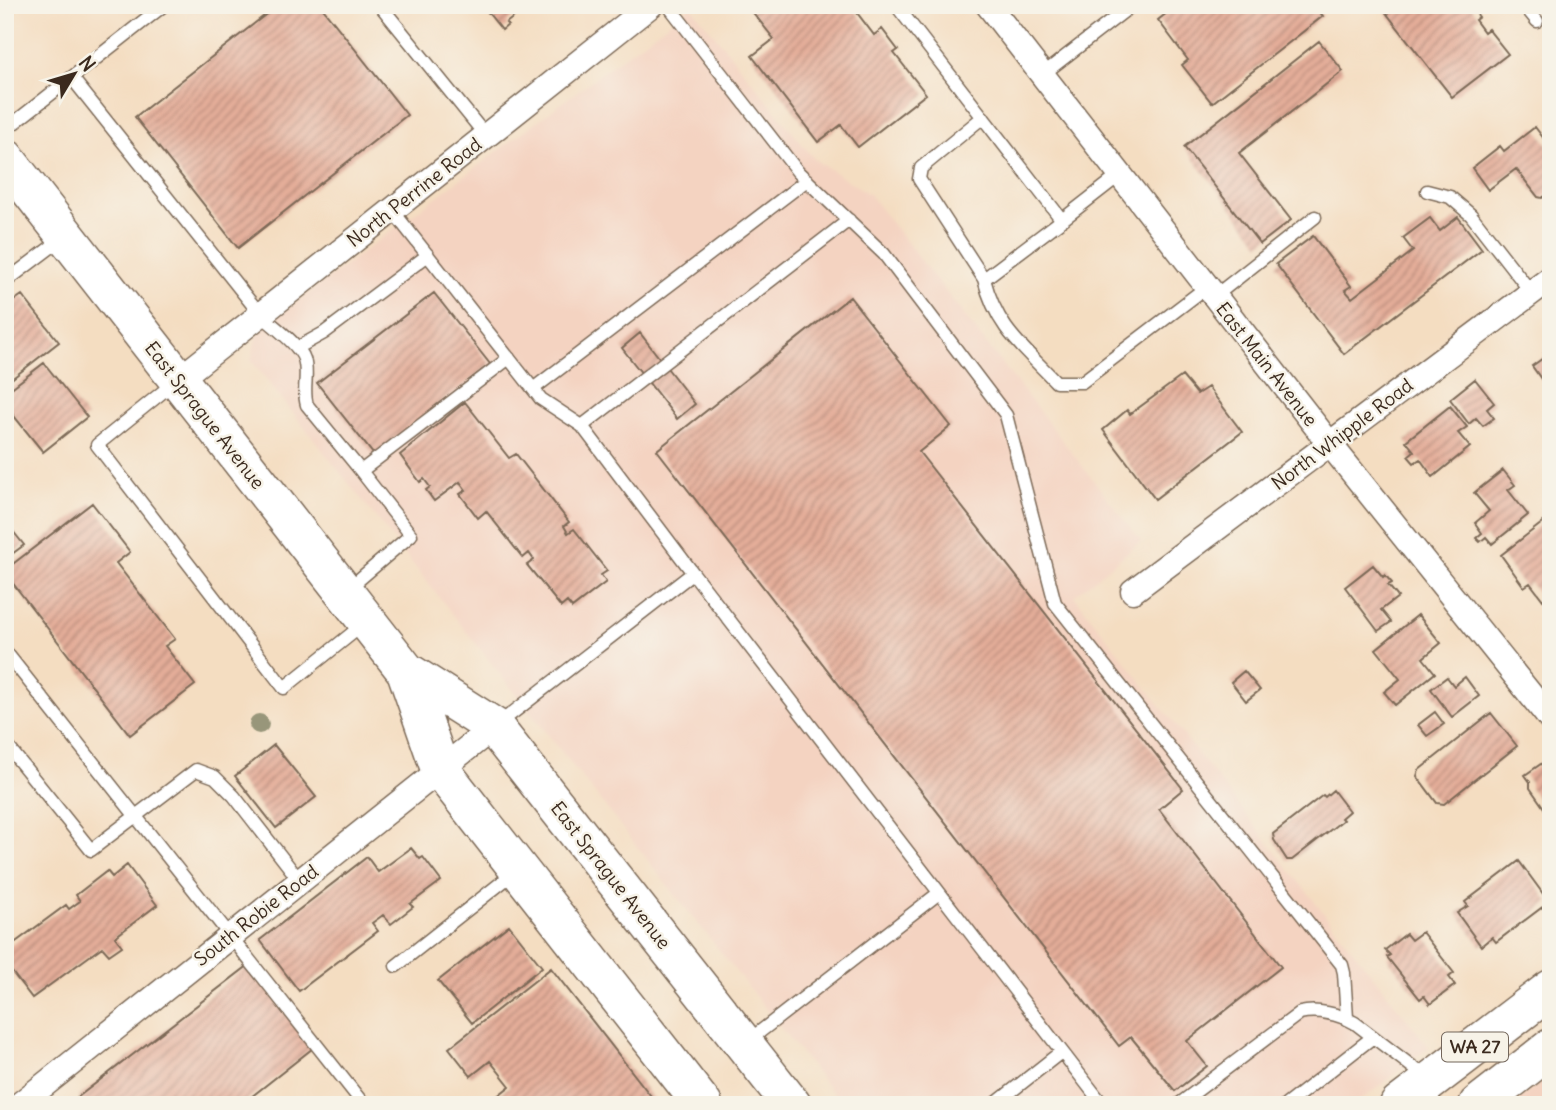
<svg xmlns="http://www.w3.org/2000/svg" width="1556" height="1110" font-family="Delius,sans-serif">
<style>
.built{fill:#f4d3c1}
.building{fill:url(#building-hatch)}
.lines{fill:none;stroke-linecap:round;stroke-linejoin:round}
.lane-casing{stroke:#7c6957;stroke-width:15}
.street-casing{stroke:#7c6957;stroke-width:27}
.primary-casing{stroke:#7c6957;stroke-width:41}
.lane{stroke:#fff;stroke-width:12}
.street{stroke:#fff;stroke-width:24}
.primary{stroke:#fff;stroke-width:38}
.tree{fill:#98967a}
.labels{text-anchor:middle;stroke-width:5;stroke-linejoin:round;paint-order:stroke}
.shield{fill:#f7f3e8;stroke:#73665b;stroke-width:2}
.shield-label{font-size:18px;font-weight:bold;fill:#3b2a1e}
.street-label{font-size:19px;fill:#3b2a1e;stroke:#f7f3e8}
</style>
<defs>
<pattern id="building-hatch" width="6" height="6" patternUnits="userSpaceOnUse" patternTransform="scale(1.75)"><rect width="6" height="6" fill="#e4ad99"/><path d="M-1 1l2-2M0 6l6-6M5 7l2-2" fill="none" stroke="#ba8d7c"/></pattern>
</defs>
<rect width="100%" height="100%" fill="#f7f3e8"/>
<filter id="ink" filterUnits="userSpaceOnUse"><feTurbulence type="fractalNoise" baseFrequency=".0143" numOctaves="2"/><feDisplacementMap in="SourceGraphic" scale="14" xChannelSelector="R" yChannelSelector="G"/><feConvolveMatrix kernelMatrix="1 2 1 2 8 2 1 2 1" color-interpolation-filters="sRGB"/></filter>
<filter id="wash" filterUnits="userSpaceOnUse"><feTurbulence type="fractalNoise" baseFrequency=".00686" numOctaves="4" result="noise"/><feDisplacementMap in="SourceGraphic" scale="28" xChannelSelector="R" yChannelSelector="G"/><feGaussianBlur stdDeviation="1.57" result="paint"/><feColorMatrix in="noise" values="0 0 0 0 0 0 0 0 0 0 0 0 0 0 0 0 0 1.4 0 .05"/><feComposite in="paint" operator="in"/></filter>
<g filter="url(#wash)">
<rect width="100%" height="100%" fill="#f4ddc1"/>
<path class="built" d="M691,6L815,160L869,194L1141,541L1074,596L1429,1047L1355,1105H842L251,360L258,331Z
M1551,1074V1105H1515L1517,1101Z"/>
<g id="blocks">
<path class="building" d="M278,5H320L407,115L238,248L135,117Z
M482,5H521L524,9L506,23L508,25L502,30Z
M747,5H851L874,35L882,29L898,50L894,53L926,94L858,147L841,125L818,142L752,56L774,39Z
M1177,5H1314L1323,16L1212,103L1182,65L1188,60L1158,20Z
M1380,5H1470L1479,17L1475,20L1484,32L1488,29L1508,54L1452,97Z
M1319,41L1343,71L1239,153L1291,220L1260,244L1184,147Z
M1535,127L1551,148V192L1542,198L1538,197L1516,169L1488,190L1472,168L1500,146L1504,151Z
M1458,217L1482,249L1344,354L1276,264L1313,236L1351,286L1345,290L1352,298L1413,251L1403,238L1430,218L1440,231Z
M434,293L490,364L374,455L317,383Z
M22,295L59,342L5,384V307Z
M850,297L951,426L919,452L1183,789L1159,809L1281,967L1187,1041L1207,1066L1175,1091L1131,1037L1119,1046L657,450Z
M640,333L695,404L677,419L622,348Z
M1551,347V393L1532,366L1546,356L1544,353Z
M44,363L87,417L43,452L5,405V393Z
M1182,376L1197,394L1208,387L1242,432L1155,499L1103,430L1127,410L1130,414Z
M1475,379L1494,403L1487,409L1494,418L1483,426L1476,418L1469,424L1450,399Z
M465,402L509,458L516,454L569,522L564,526L568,533L574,529L607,571L601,575L606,582L572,608L567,602L561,607L527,565L534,560L529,553L523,558L486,511L478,518L460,494L466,490L460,482L434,501L426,490L430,487L424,479L420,482L400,455Z
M1450,406L1467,427L1458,433L1470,447L1433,477L1420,459L1414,463L1408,456L1414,451L1406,441Z
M1503,470L1515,485L1508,490L1528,515L1492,544L1486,537L1480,542L1476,538L1482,533L1475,523L1489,511L1474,493Z
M92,503L130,552L116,563L175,639L165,646L195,685L130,735L5,573V570Z
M1551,516V593L1543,600L1530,583L1524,587L1501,555Z
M8,525L24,545L8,557L5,556V527Z
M1373,565L1383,577L1385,575L1392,583L1388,585L1398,597L1381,610L1391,622L1378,631L1345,587Z
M1418,615L1441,643L1423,658L1435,673L1395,705L1384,692L1400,679L1376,649Z
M1244,671L1260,690L1246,701L1231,682Z
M1447,677L1454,686L1465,677L1479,696L1452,717L1431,689Z
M1435,712L1444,724L1427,736L1418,725Z
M1491,713L1517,746L1444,804L1437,803L1417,776L1419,770Z
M274,745L316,797L276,828L235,776Z
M1551,757V818L1530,788V782L1525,775Z
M1333,790L1349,811L1341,818L1343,820L1292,860H1287L1274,840L1273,834L1323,795L1325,797Z
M411,848L420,859L423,857L441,881L410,904L413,907L391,924L383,915L372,923L378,931L299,991L260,940L367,857L378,872Z
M1519,861L1549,902L1496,942L1492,937L1481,946L1457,913L1468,906L1465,902Z
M127,865L157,905L115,937L122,946L109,955L102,947L32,998L5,963V950L66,905L69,909L80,901L76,895L107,871L112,877Z
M509,925L542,967L472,1023L438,981Z
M1422,932L1454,973L1449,977L1455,985L1430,1004L1424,996L1420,999L1387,957L1390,955L1385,950L1406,934L1411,940Z
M249,965L313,1048L241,1105H84L78,1097Z
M551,968L654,1100L658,1105H486L510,1086L490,1061L471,1076L449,1048Z"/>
</g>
</g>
<g filter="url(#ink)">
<use href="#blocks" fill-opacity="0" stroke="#7c6957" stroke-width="2"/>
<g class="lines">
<defs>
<path id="lane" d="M380,5L486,136
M668,5L798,172L884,254L1006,415L1055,603L1342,965L1344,973L1347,1018
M896,5L1062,220L1121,174
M1524,5L1537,21
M1043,74L1132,5
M72,78L260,314C272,325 300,345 304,359C309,374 302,390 307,405L361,471L509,358
M983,117L921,168L919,179L984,279L1062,220
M5,130L164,5
M1427,191L1450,197L1471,215L1531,292
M392,210L541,399L582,426L693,573
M984,279C997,329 1022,346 1056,382H1082L1208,286
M5,282L63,238
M1215,296L1315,217
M297,348L324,333L428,255
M175,382L97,445L284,688L365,623
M533,389L807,180
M582,426L849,220
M348,589L411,535L361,471
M5,651L364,1105
M497,725L693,573L1103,1105
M5,743L91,850L196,770L215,777L234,796L300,881
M396,966L515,872
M748,1041L939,893
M994,1105L1061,1052
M1178,1105L1300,1013C1317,1009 1339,1014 1355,1023L1427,1078
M1286,1105L1373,1037"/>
<path id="street" d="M988,5L1329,443L1551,720
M178,380L651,5
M1133,591L1551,278
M19,1105L494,727"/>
<path id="primary" d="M5,158L406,671L440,769L703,1105
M406,671L494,727L792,1105
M1399,1105L1551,989
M1478,1105L1551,1048"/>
</defs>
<use href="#lane" class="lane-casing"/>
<use href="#street" class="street-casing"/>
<use href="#primary" class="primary-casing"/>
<use href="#lane" class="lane"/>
<use href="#street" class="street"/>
<use href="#primary" class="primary"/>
</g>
<circle class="tree" cx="259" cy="724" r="10"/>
</g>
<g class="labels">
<rect class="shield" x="1442" y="1032.5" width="66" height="29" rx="5"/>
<g class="shield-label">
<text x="1475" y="1053">WA 27</text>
</g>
<g class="street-label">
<text transform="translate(414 192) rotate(-38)" y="7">North Perrine Road</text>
<text transform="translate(1267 364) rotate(52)" y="7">East Main Avenue</text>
<text transform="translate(205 415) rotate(52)" y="7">East Sprague Avenue</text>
<text transform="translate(1342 434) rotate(-37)" y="7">North Whipple Road</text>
<text transform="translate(611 875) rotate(52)" y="7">East Sprague Avenue</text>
<text transform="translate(256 915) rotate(-38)" y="7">South Robie Road</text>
</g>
</g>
<rect width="1556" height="1110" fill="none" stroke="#f7f3e8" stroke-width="28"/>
<g transform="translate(74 74) rotate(52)" stroke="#f7f3e8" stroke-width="5" paint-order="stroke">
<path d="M0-5L12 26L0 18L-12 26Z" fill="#3b2a1e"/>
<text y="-10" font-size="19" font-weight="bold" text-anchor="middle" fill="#3b2a1e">N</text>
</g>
</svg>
